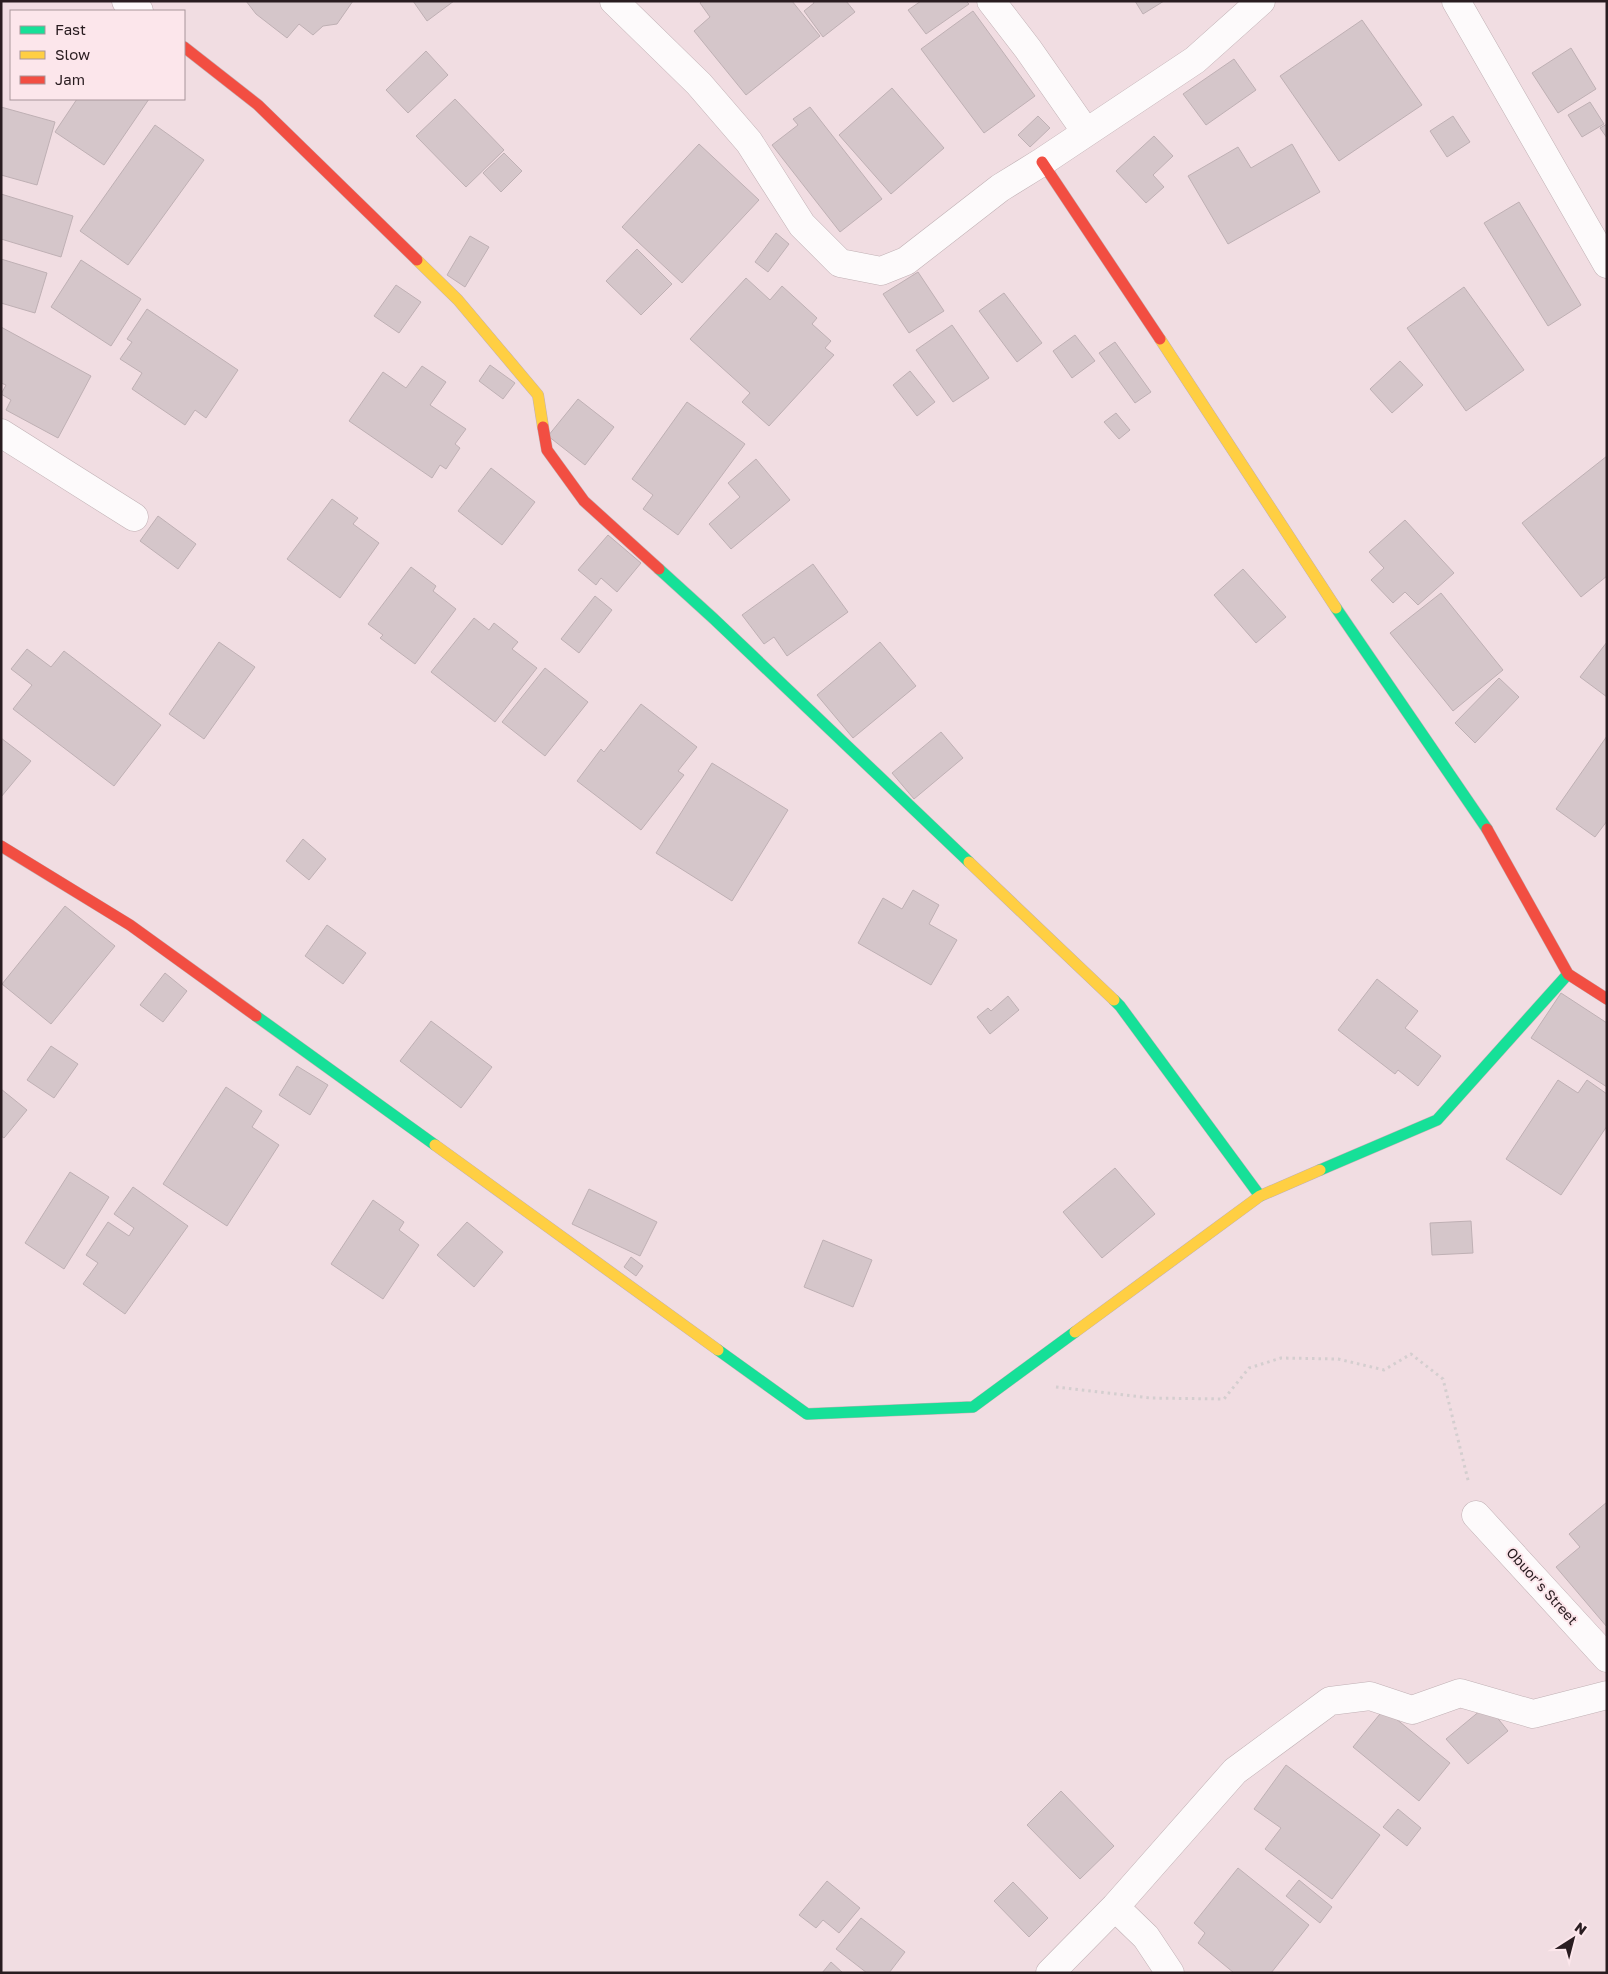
<svg xmlns="http://www.w3.org/2000/svg" width="1608" height="1974" font-family="'Golos Text',sans-serif">
<style>
.building{fill:#d5c6ca;stroke:#bfb0b4}
.lines{fill:none;stroke-linecap:round;stroke-linejoin:round}
.street-casing{stroke:#c0b0b4;stroke-width:29}
.fast-casing{stroke:#c0b0b4;stroke-width:12}
.slow-casing{stroke:#c0b0b4;stroke-width:12}
.jam-casing{stroke:#c0b0b4;stroke-width:12}
.path{stroke:#d4cecf;stroke-width:3;stroke-dasharray:2.5 4;stroke-linecap:butt}
.street{stroke:#fdfafb;stroke-width:28}
.fast{stroke:#16e098;stroke-width:11}
.slow{stroke:#ffcf43;stroke-width:11}
.jam{stroke:#f24e42;stroke-width:11}
.labels{text-anchor:middle;stroke-width:4;stroke-linejoin:round;paint-order:stroke}
.street-label{font-size:14px;fill:#291c20;stroke:#fce6eb}
</style>
<rect width="100%" height="100%" fill="#f1dde2"/>
<path class="building" d="M246,1H353L337,24L323,26L313,35L299,24L287,38L256,14Z
M413,1H454L427,21Z
M702,1H792L820,36L746,95L694,31L710,17L700,3Z
M813,1H846L855,12L823,37L804,11L814,3Z
M921,1H966L969,4L926,34L908,10Z
M1135,1H1164L1143,14Z
M973,11L1035,96L984,133L921,49Z
M1362,20L1422,105L1339,161L1280,76Z
M1571,48L1596,89L1558,113L1532,73Z
M426,51L448,75L408,113L386,90Z
M1234,59L1256,90L1206,125L1183,94Z
M892,88L944,148L891,194L839,135Z
M77,99H149L104,165L55,132Z
M455,99L504,150L466,187L416,136Z
M1590,102L1604,124L1582,137L1568,115Z
M1,107L55,122L37,185L1,175Z
M810,107L882,199L840,232L772,145L798,125L793,119Z
M1038,116L1050,128L1030,147L1018,135Z
M1453,116L1470,142L1447,157L1430,131Z
M1607,124V138L1600,128Z
M155,125L204,160L128,265L80,231Z
M1154,136L1173,156L1153,175L1164,187L1146,203L1116,171Z
M699,144L759,200L682,283L622,227Z
M1292,144L1320,192L1228,244L1188,176L1238,147L1251,168Z
M504,153L522,171L501,192L483,173Z
M1,194L73,216L61,257L1,239Z
M1519,202L1581,305L1548,326L1484,223Z
M776,233L789,244L768,272L755,262Z
M470,236L489,247L465,287L447,275Z
M637,249L672,284L641,315L606,281Z
M1,259L47,273L35,313L1,303Z
M81,260L141,299L111,346L51,307Z
M918,272L944,311L909,333L883,294Z
M746,278L770,300L782,286L817,318L812,324L831,341L825,348L834,355L769,426L742,402L750,393L690,339Z
M396,285L421,302L399,333L374,316Z
M1464,287L1524,370L1466,411L1407,328Z
M1004,293L1042,343L1017,362L979,311Z
M147,309L238,370L206,418L195,410L185,425L132,389L142,373L120,359L132,342L127,339Z
M952,325L989,378L953,402L916,350Z
M1,327L91,376L58,438L6,410L11,400L1,394L6,385L1,383Z
M1075,335L1095,361L1072,378L1053,351Z
M1115,342L1151,392L1135,403L1099,353Z
M1400,361L1423,385L1392,413L1370,389Z
M490,365L515,383L503,399L479,381Z
M422,366L446,382L430,405L466,429L455,444L460,448L446,469L440,465L432,478L349,421L383,372L406,388Z
M910,371L935,402L917,416L893,385Z
M578,399L614,427L585,465L548,436Z
M687,402L745,444L678,535L643,509L653,495L632,479Z
M1116,413L1130,430L1119,439L1104,422Z
M1607,456V576L1581,597L1522,523Z
M756,459L790,500L731,549L709,524L740,497L728,483Z
M491,468L535,502L502,545L458,511Z
M332,499L358,518L353,524L379,543L340,598L287,559Z
M158,516L196,544L178,569L140,541Z
M1405,520L1454,573L1418,605L1405,592L1393,603L1371,580L1384,568L1369,552Z
M608,535L641,563L617,592L601,578L596,585L578,570Z
M813,564L848,612L787,656L774,637L764,644L742,615Z
M411,567L436,586L433,591L456,609L415,664L380,638L383,635L368,624Z
M1243,569L1286,617L1256,643L1214,595Z
M1441,593L1503,670L1453,711L1390,633Z
M595,596L612,610L579,653L561,639Z
M474,618L489,630L494,623L518,642L512,649L537,668L495,722L431,672Z
M219,642L255,667L204,739L169,714Z
M880,642L916,686L853,738L817,695Z
M1607,642V697L1580,677Z
M27,649L51,667L64,651L161,725L114,786L13,709L32,685L11,669Z
M545,668L588,702L545,756L502,722Z
M1499,678L1519,697L1475,743L1455,723Z
M641,704L697,747L678,771L684,775L641,830L577,781L601,749L604,752Z
M941,732L963,758L914,799L892,773Z
M1607,736V821L1595,837L1556,809Z
M1,738L31,761L1,797Z
M712,763L788,810L732,901L656,853Z
M303,839L326,859L309,880L286,861Z
M913,890L939,905L929,924L957,940L931,985L858,943L883,898L902,909Z
M65,906L115,946L51,1024L2,984Z
M327,925L366,953L343,984L305,956Z
M165,973L187,991L163,1022L140,1005Z
M1377,979L1418,1011L1405,1028L1441,1056L1418,1086L1398,1070L1395,1074L1338,1030Z
M1561,993L1607,1023V1087L1531,1038Z
M1008,996L1019,1010L990,1034L977,1017L988,1008L991,1011Z
M431,1021L492,1067L461,1108L400,1061Z
M51,1046L78,1064L54,1098L27,1080Z
M297,1066L328,1085L310,1115L279,1095Z
M1558,1080L1578,1093L1587,1080L1607,1094V1126L1561,1195L1506,1159Z
M226,1087L262,1111L252,1127L279,1145L227,1226L163,1184Z
M1,1089L27,1110L4,1138L1,1136Z
M1115,1168L1155,1214L1102,1258L1063,1212Z
M70,1172L109,1197L64,1269L25,1243Z
M133,1187L188,1226L125,1314L83,1284L98,1263L86,1255L108,1222L129,1236L134,1228L114,1214Z
M589,1189L657,1222L640,1256L572,1224Z
M373,1200L404,1222L399,1230L419,1245L383,1299L331,1264Z
M1471,1221L1473,1253L1432,1255L1430,1223Z
M467,1222L503,1252L474,1287L437,1255Z
M823,1240L872,1260L853,1307L804,1287Z
M631,1257L643,1266L636,1276L624,1267Z
M1607,1502V1627L1556,1567L1580,1547L1569,1534Z
M1487,1705L1508,1731L1468,1764L1446,1739Z
M1384,1709L1450,1763L1419,1801L1353,1747Z
M1286,1765L1380,1835L1332,1899L1265,1849L1281,1828L1254,1809Z
M1061,1791L1114,1846L1080,1879L1027,1825Z
M1398,1809L1421,1828L1407,1846L1383,1827Z
M1238,1868L1309,1925L1271,1973H1234L1198,1943L1205,1933L1194,1923Z
M1299,1880L1332,1907L1320,1923L1286,1896Z
M827,1881L860,1908L839,1933L823,1920L816,1928L799,1915Z
M1013,1882L1048,1918L1029,1937L994,1901Z
M861,1918L905,1952L889,1973H867L836,1949Z
M831,1962L843,1973H822Z"/>
<g class="lines">
<defs>
<path id="street" d="M126,1L139,11
M614,1L699,84L749,142L802,225L840,263L881,271L906,261L1000,188L1042,162L1195,60L1261,1
M991,1L1028,49L1086,132
M1456,1L1607,264
M1,433L134,517
M1476,1515L1607,1658
M1115,1907L1146,1937L1170,1973
M1050,1973L1115,1907L1235,1771L1330,1701L1370,1696L1412,1710L1460,1693L1533,1714L1607,1695"/>
<path id="fast" d="M659,569L714,619L969,862
M1336,608L1487,829
M1114,1000L1120,1006L1260,1196
M256,1016L435,1145
M1320,1170L1437,1120L1568,974
M718,1350L807,1414L973,1407L1075,1332"/>
<path id="slow" d="M417,260L458,300L538,395L543,427
M1160,339L1336,608
M969,862L1114,1000
M435,1145L718,1350
M1075,1332L1260,1196L1320,1170"/>
<path id="jam" d="M184,47L258,105L417,260
M1042,162L1160,339
M543,427L547,450L584,501L659,569
M1487,829L1568,974L1607,999
M1,846L130,925L256,1016"/>
</defs>
<use href="#street" class="street-casing"/>
<use href="#fast" class="fast-casing"/>
<use href="#slow" class="slow-casing"/>
<use href="#jam" class="jam-casing"/>
<path class="path" d="M1056,1387L1150,1398L1224,1399L1249,1368L1281,1358L1338,1359L1384,1370L1411,1354L1443,1379L1469,1484"/>
<use href="#street" class="street"/>
<use href="#fast" class="fast"/>
<use href="#slow" class="slow"/>
<use href="#jam" class="jam"/>
</g>
<g class="labels">
<g class="street-label">
<text transform="translate(1542 1586) rotate(48)" y="5">Obuor’s Street</text>
</g>
</g>
<rect width="1608" height="1974" fill="none" stroke="#291c20" stroke-width="5"/>
<rect x="10" y="10" width="175" height="90" fill="#fce6eb" stroke="#a8959a"/>
<rect x="20" y="26" width="25" height="8" fill="#16e098" stroke="#a8959a"/>
<text x="55" y="35" font-size="15" fill="#291c20">Fast</text>
<rect x="20" y="51" width="25" height="8" fill="#ffcf43" stroke="#a8959a"/>
<text x="55" y="60" font-size="15" fill="#291c20">Slow</text>
<rect x="20" y="76" width="25" height="8" fill="#f24e42" stroke="#a8959a"/>
<text x="55" y="85" font-size="15" fill="#291c20">Jam</text>
<g transform="translate(1573 1939) rotate(36)" stroke="#fce6eb" stroke-width="4" paint-order="stroke">
<path d="M0-4L9 19L0 12L-9 19Z" fill="#291c20"/>
<text y="-8" font-size="14" font-weight="bold" text-anchor="middle" fill="#291c20">N</text>
</g>
</svg>
